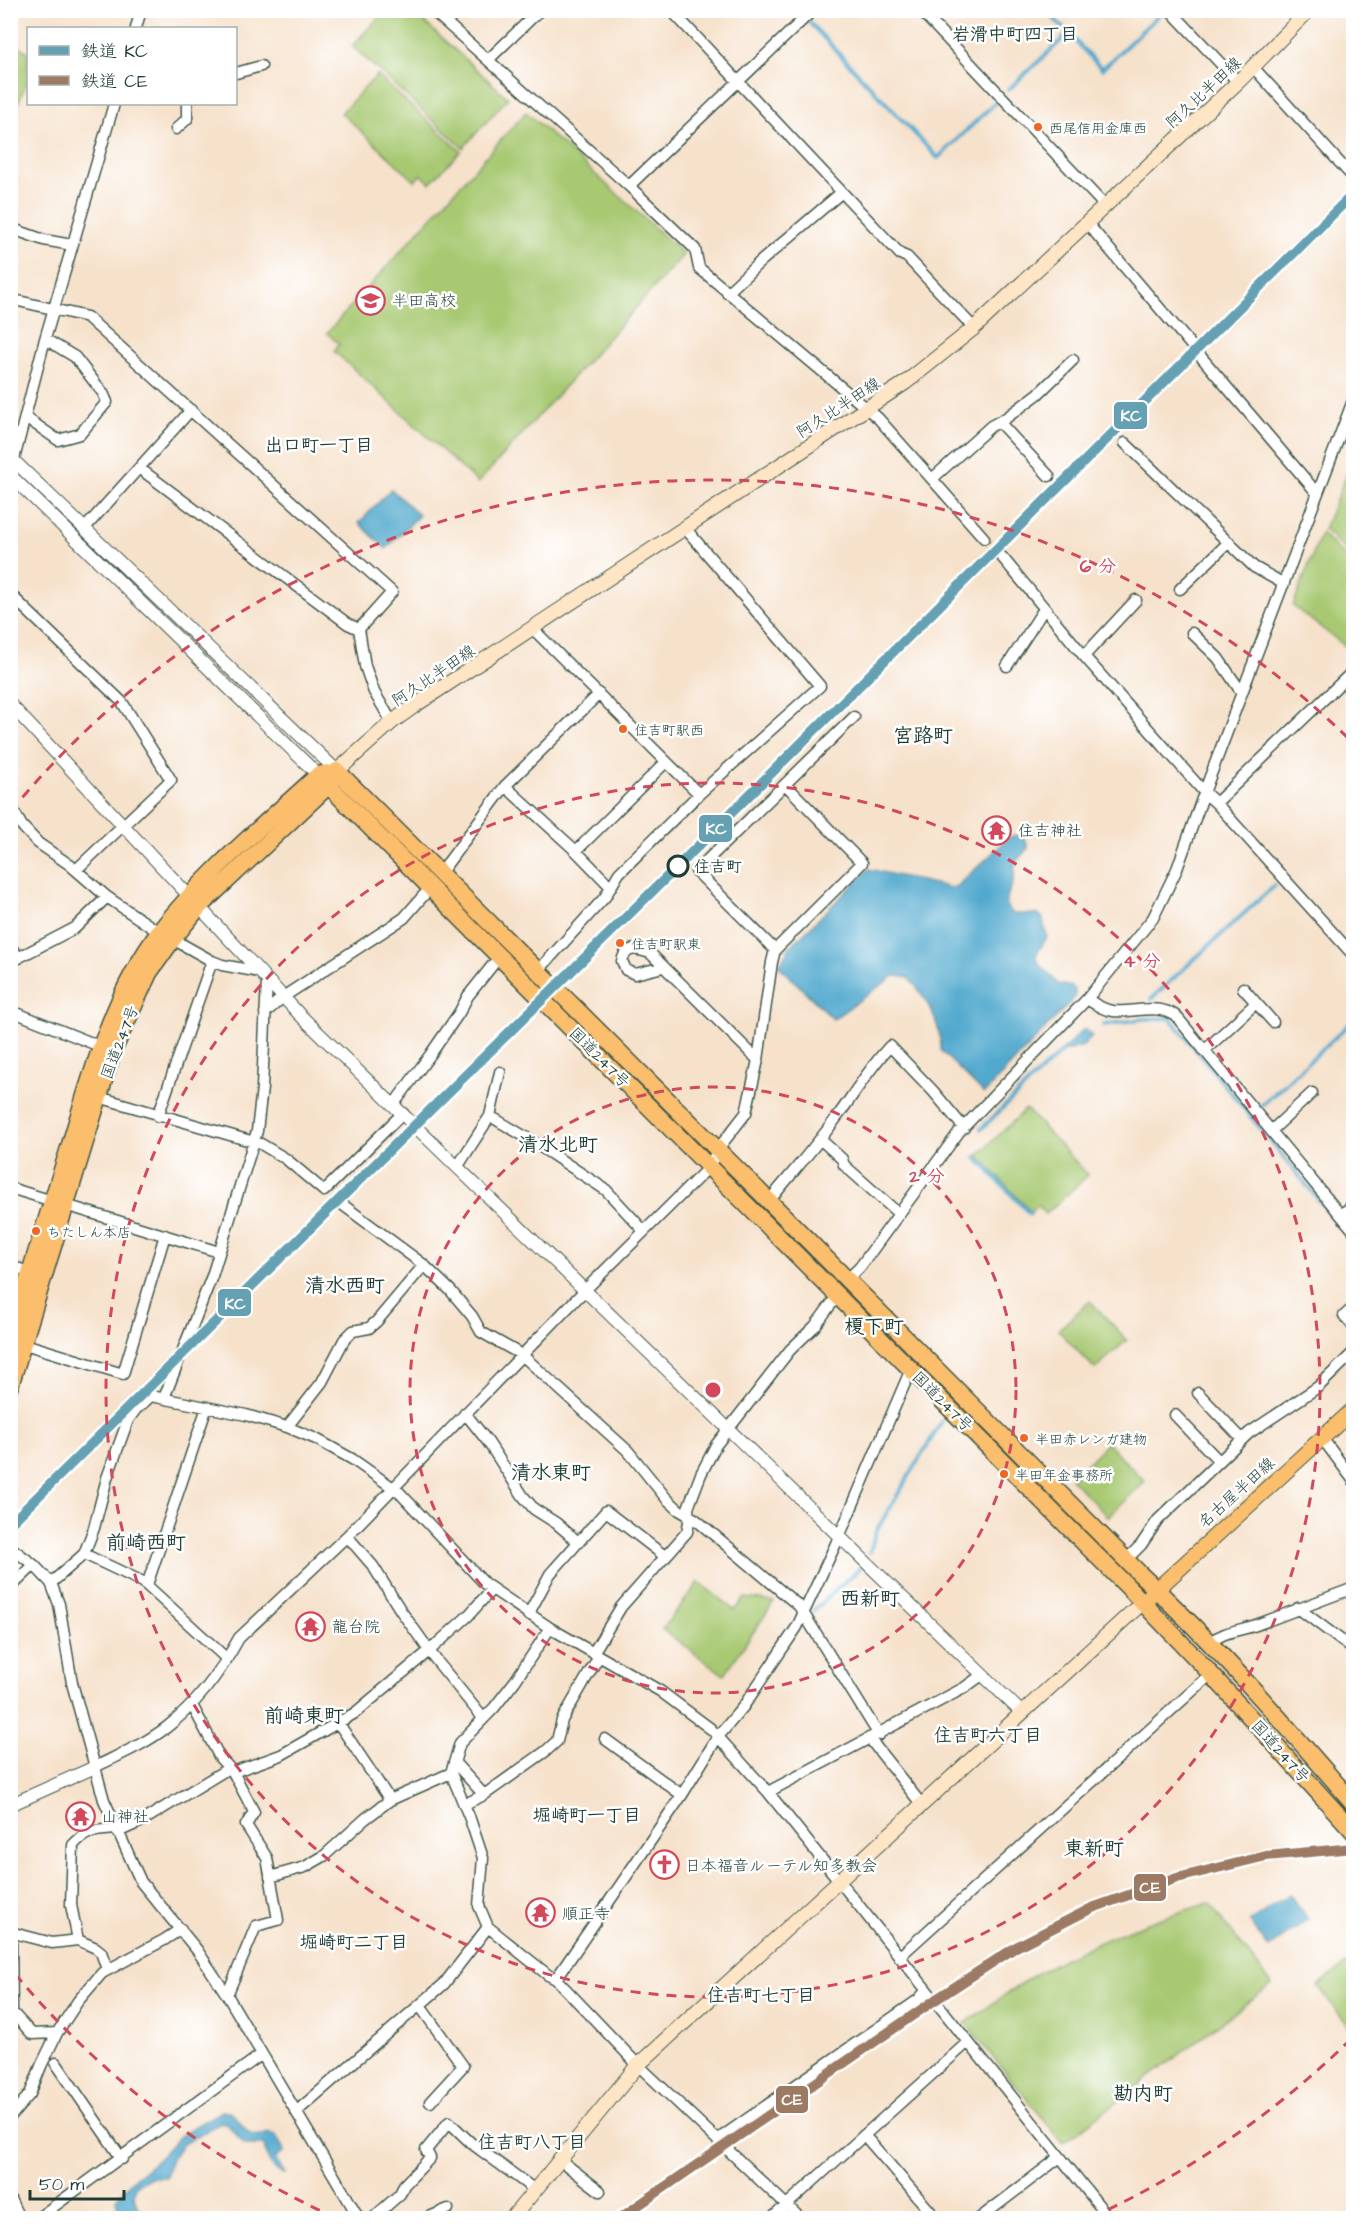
<svg xmlns="http://www.w3.org/2000/svg" width="1364" height="2229" font-family="'Architects Daughter','Klee One',sans-serif">
<style>
.green{fill:#a8c972;stroke:#648353;stroke-width:1.5}
.water{fill:#51a9ce;stroke:#387381;stroke-width:1.5}
.lines{fill:none;stroke-linecap:round;stroke-linejoin:round}
.stream{stroke:#51a9ce;stroke-width:4}
.minor-casing{stroke:#3f564a;stroke-width:13}
.tertiary-casing{stroke:#3f564a;stroke-width:14}
.secondary-casing{stroke:#3f564a;stroke-width:16}
.primary-casing{stroke:#3f564a;stroke-width:17}
.trunk-casing{stroke:#3f564a;stroke-width:19}
.minor{stroke:#fff;stroke-width:10}
.tertiary{stroke:#fff;stroke-width:12}
.secondary{stroke:#fde5c5;stroke-width:14}
.primary{stroke:#fabe6d;stroke-width:15}
.trunk{stroke:#fabe6d;stroke-width:16}
.rail-1-casing{stroke:#fff;stroke-width:15}
.rail-2-casing{stroke:#fff;stroke-width:15}
.rail-1{stroke:#66a1b3;stroke-width:10}
.rail-2{stroke:#9d7a63;stroke-width:10}
.ring{fill:none;stroke:#d1495b;stroke-width:3;stroke-dasharray:10 8}
.bus-dot{fill:#f26522;stroke:#fff;stroke-width:2}
.stop-dot{fill:#fff;stroke:#1f3d34;stroke-width:3}
.labels{text-anchor:middle;stroke-width:5;stroke-linejoin:round;paint-order:stroke}
.bus-label{font-size:14px;fill:#1f3d34;stroke:#fff;text-anchor:start}
.street-label{font-size:16px;fill:#1f3d34;stroke:#fff}
.poi-label{font-size:16px;fill:#1f3d34;stroke:#fff;text-anchor:start}
.stop-label{font-size:16px;font-weight:bold;fill:#1f3d34;stroke:#fff;text-anchor:start}
.neighbourhood-label{font-size:18px;font-weight:bold;fill:#1f3d34;stroke:#fff}
.quarter-label{font-size:20px;font-weight:bold;fill:#1f3d34;stroke:#fff}
.centre{fill:#d1495b;stroke:#fff;stroke-width:3}
.ring-label{font-size:18px;text-anchor:middle;font-weight:bold;fill:#d1495b;stroke:#fff;stroke-width:5;stroke-linejoin:round;paint-order:stroke}
.line-badge{stroke:#fff;stroke-width:2}
.badge-label{font-size:16px;text-anchor:middle;font-weight:bold;fill:#fff}
</style>
<rect width="100%" height="100%" fill="#fff"/>
<filter id="ink" filterUnits="userSpaceOnUse"><feTurbulence type="fractalNoise" baseFrequency=".0167" numOctaves="2"/><feDisplacementMap in="SourceGraphic" scale="12" xChannelSelector="R" yChannelSelector="G"/><feConvolveMatrix kernelMatrix="1 2 1 2 8 2 1 2 1" color-interpolation-filters="sRGB"/></filter>
<filter id="wash" filterUnits="userSpaceOnUse"><feTurbulence type="fractalNoise" baseFrequency=".008" numOctaves="4" result="noise"/><feDisplacementMap in="SourceGraphic" scale="24" xChannelSelector="R" yChannelSelector="G"/><feGaussianBlur stdDeviation="1.35" result="paint"/><feColorMatrix in="noise" values="0 0 0 0 0 0 0 0 0 0 0 0 0 0 0 0 0 1.4 0 .05"/><feComposite in="paint" operator="in"/></filter>
<g filter="url(#wash)">
<rect width="100%" height="100%" fill="#f6e1ca"/>
<path class="green" d="M385,11H412L508,98L463,148L352,46Z
M10,41L28,52V79L11,120Z
M377,75L461,151L430,183L421,174L415,181L341,113Z
M526,112L684,254L478,483L334,351L339,344L327,333Z
M1353,459V557L1324,529Z
M1321,533L1353,564V652L1293,606Z
M1026,1109L1088,1175L1046,1214L1038,1205L1031,1212L978,1155Z
M1090,1301L1127,1340L1095,1369L1058,1330Z
M1107,1443L1145,1481L1108,1517L1071,1479Z
M699,1582L734,1610L745,1598L774,1602L724,1675L662,1629Z
M1209,1903L1272,1984L1063,2143L965,2023C989,2007 1013,1988 1038,1973C1091,1942 1151,1920 1209,1903Z
M1353,1959V2033L1318,1986Z"/>
<path class="water" d="M391,489L419,515L386,549L359,523Z
M1015,835C1022,837 1028,840 1028,848L1015,863L1014,880L1007,897V906L1013,914H1038L1042,917L1047,937L1036,955L1037,961L1058,984L1072,987L1075,991V997L984,1094L941,1051C942,1025 926,996 908,977L894,976L833,1019L779,966L789,948L869,869L952,888L957,886L1010,837Z
M1084,1029L1092,1036L1083,1046L1060,1053Z
M1289,1894L1308,1919L1269,1948L1250,1922Z
M222,2111H230C246,2125 244,2142 270,2133L275,2135L285,2151L275,2158L285,2174C266,2168 270,2160 264,2145H245L227,2124L222,2122L183,2144L171,2159L166,2177H151L136,2185L134,2196L141,2218H120L116,2199L131,2181L157,2160L183,2133Z"/>
<g class="lines">
<path class="stream" d="M796,10L799,14
M1046,10L1102,69L1162,12
M809,22L938,158L997,101
M1008,90L1068,34
M1151,999L1275,885
M1104,1025L1142,1019L1170,1018L1349,1237
M1261,1106L1354,1020
M981,1129L1060,1053
M976,1157L1030,1214
M870,1552L876,1531L942,1421
M814,1610L861,1567"/>
</g>
</g>
<g filter="url(#ink)">
<g class="lines">
<defs>
<path id="minor" d="M432,10L629,186L695,249L699,268L878,418L984,538
M671,10L900,254L907,257L974,328
M920,10L1105,206
M1170,10L1238,82
M136,28L141,10
M488,60L540,10
M1253,67L1349,173
M236,73L261,66
M176,129L187,119V104
M629,186L813,10
M1087,223L1317,493
M10,228L44,240L72,245
M727,293L760,262L842,192
M10,299L87,317L392,592L359,629
M25,417L58,440L80,434L107,402L103,393L75,357L45,339
M999,422L1049,476
M1125,443L1254,567L1284,584
M12,467L45,339L114,104
M139,468L348,624L359,629L365,666L374,692L392,722
M932,479L991,426L1006,418L1038,394L1073,360
M85,528L191,410
M1002,557L1084,656L1204,792L1216,803L1354,956
M1180,589L1229,542
M10,594L122,702L171,780L76,870
M533,629L699,794
M1192,633L1218,658L1242,693
M1084,656L1136,600
M1007,666L1044,609
M505,786L576,851L611,887
M1216,803L1349,675L1354,673
M10,805L22,826L38,843L70,865L107,897L153,928L212,961L222,965L260,972
M576,851L666,762
M441,872L505,786L599,694
M10,946L19,958
M775,950L696,871L854,717
M10,962L75,928L107,897
M663,967L635,974L626,970L622,961C626,945 638,949 650,953L758,1060
M539,970L605,897L619,873L699,794L820,686L685,528
M1243,988L1273,1022
M1087,999C1095,1004 1103,1010 1113,1011C1134,1013 1158,1003 1176,1016L1354,1231
M10,1008L14,1012L107,1049
M265,1013L283,997L404,918L430,888
M1204,1051L1256,1003
M95,1096L261,1144L286,1159L324,1191L403,1113
M394,1104L430,1055L459,1013L468,996L499,957
M158,1116L212,961
M490,1116L529,1139L606,1190L644,1231
M1271,1131L1312,1093
M820,1139L842,1159L844,1165L899,1214
M458,1166L490,1116L500,1072
M10,1188L219,1252
M769,1201C792,1173 816,1146 837,1117C855,1093 869,1068 890,1046L933,1091L964,1128
M343,1205L424,1265L450,1290L472,1316L481,1332L522,1355L628,1451L666,1498L679,1510L695,1519L799,1606L879,1735
M1341,1215L1354,1204
M10,1266L36,1274
M848,1279L860,1267L959,1132L1087,999L1153,918L1177,869L1208,782L1354,398
M1354,1307L1344,1316L1354,1327
M18,1342L123,1374L165,1235
M1198,1393L1242,1439
M164,1398L212,1276L257,1131L262,1088L267,980
M465,1413L488,1442L523,1496L534,1509L556,1523L577,1541
M1175,1415L1219,1461
M287,1427L322,1382L344,1340L353,1331L369,1328L377,1321L424,1265
M1322,1438L1354,1481
M347,1536L373,1566L401,1611L436,1660L483,1718
M10,1547L34,1565L51,1583L59,1604L72,1683L104,1800L141,1882L197,1950L227,1995L359,2218
M84,1554L143,1582L227,1659
M1126,1560L1141,1545L1158,1520L1249,1433L1318,1387L1354,1352
M51,1583L84,1554L94,1528L107,1478L128,1420L136,1409L151,1396L246,1415L287,1427L316,1439L352,1459L399,1492L485,1584L550,1628L660,1691L711,1729L768,1792L1109,2218
M147,1585L207,1407
M10,1588L34,1565
M1298,1608L1354,1650
M528,1615L550,1574L606,1511L666,1557
M550,1628L515,1681L494,1708L460,1743L451,1773L470,1819L483,1858L479,1906L488,1927L548,1975L556,1979L638,2065L800,2218
M1209,1643C1224,1631 1239,1631 1256,1625C1289,1613 1321,1600 1354,1588
M593,1653L621,1607L687,1532L689,1522L688,1508L701,1474L716,1445L790,1350L815,1326L838,1295
M192,1705L220,1758L233,1772L254,1812L246,1825L267,1858L278,1920L256,1926L227,1995
M339,1724L390,1800
M869,1738L922,1805
M605,1739L682,1795
M454,1762L484,1795
M95,1767C119,1755 145,1744 167,1727C197,1704 221,1671 239,1638L347,1536L586,1289L709,1167L718,1149L746,1113L758,1060L772,962L775,950L862,863L785,784
M233,1772L281,1755L355,1713L429,1651L468,1616L492,1589
M768,1792L964,1688L982,1675
M465,1804L484,1795L546,1751L557,1741L562,1720L599,1656
M118,1832L142,1821L229,1768
M270,1877L305,1867L324,1856L365,1819L390,1800L451,1773
M10,1932L52,1943L78,1940L96,1948L101,1952L107,1969
M11,1932L12,2012L32,2034L57,2033
M78,1940L71,1905L73,1845C88,1829 95,1831 116,1829
M899,1957L1211,1674
M556,1979L682,1795L717,1738L743,1707L797,1627L839,1537L911,1369
M420,2006L463,2066L430,2102
M56,2063L122,2159
M296,2112L444,1984L488,1927
M10,2117L30,2094L41,2066L57,2033L78,2001L102,1973L164,1940L181,1929
M864,2135L936,2218
M717,2140L918,2000L926,1991
M560,2160L600,2191
M10,2199L19,2218
M38,2218L262,2054
M373,2218L400,2194L404,2185L430,2158L426,2150L449,2122L471,2143L535,2190
M427,2218L448,2209
M772,2218L968,2042
M980,2218L1060,2157"/>
<path id="tertiary" d="M10,457L337,771
M10,475L318,775
M10,704L300,1015L1022,1713
M10,1805L95,1767"/>
<path id="secondary" d="M337,771L392,722L417,704L905,383L974,328L1238,82L1309,10
M512,2218L638,2065L1143,1602"/>
<path id="primary" d="M1143,1602L1354,1409"/>
<path id="trunk" d="M337,771L739,1171L1140,1574C1216,1645 1286,1725 1354,1804
M318,775L1127,1586L1211,1674L1354,1832
M10,1339C29,1275 49,1211 69,1148C92,1073 112,995 160,931C205,873 264,825 318,775L327,773
M10,1386L113,1051L149,973L173,939L199,907L329,785L334,777"/>
</defs>
<use href="#minor" class="minor-casing"/>
<use href="#tertiary" class="tertiary-casing"/>
<use href="#secondary" class="secondary-casing"/>
<use href="#primary" class="primary-casing"/>
<use href="#trunk" class="trunk-casing"/>
<use href="#minor" class="minor"/>
<use href="#tertiary" class="tertiary"/>
<use href="#secondary" class="secondary"/>
<use href="#primary" class="primary"/>
<use href="#trunk" class="trunk"/>
<defs>
<path id="rail-1" d="M10,1524L677,867L1354,193"/>
<path id="rail-2" d="M620,2218L935,2000L1016,1947L1092,1908L1177,1878L1266,1856L1354,1848"/>
</defs>
<use href="#rail-1" class="rail-1-casing"/>
<use href="#rail-2" class="rail-2-casing"/>
<use href="#rail-1" class="rail-1"/>
<use href="#rail-2" class="rail-2"/>
</g>
</g>
<g class="ring">
<circle cx="713" cy="1390" r="303"/>
<circle cx="713" cy="1390" r="607"/>
<path d="M1351 2039A910 910 0 0 1 1090 2218M336 2218A910 910 0 0 1 11 1969M11 811A910 910 0 0 1 1351 741"/>
</g>
<defs>
<symbol id="school-ring" viewBox="-11 -11 22 22"><circle r="9.5" fill="#fff" stroke="#d1495b" stroke-width="1.5"/><path d="M0-5L7-2L0 1L-7-2ZM-4 1L0 2.5L4 1V4Q0 6-4 4Z" fill="#d1495b"/></symbol>
<symbol id="temple-ring" viewBox="-11 -11 22 22"><circle r="9.5" fill="#fff" stroke="#d1495b" stroke-width="1.5"/><path d="M0-6L5-2H3V0L6.5 2.5H4V6H1.5V3h-3V6H-4V2.5H-6.5L-3 0V-2H-5Z" fill="#d1495b"/></symbol>
<symbol id="church-ring" viewBox="-11 -11 22 22"><circle r="9.5" fill="#fff" stroke="#d1495b" stroke-width="1.5"/><path d="M-1.2-6h2.4v3.5h3.3v2.4h-3.3V6h-2.4V-.1h-3.3v-2.4h3.3Z" fill="#d1495b"/></symbol>
</defs>
<g fill-rule="evenodd">
<use href="#school-ring" x="354" y="284" width="33" height="33"/>
<use href="#temple-ring" x="980" y="814" width="33" height="33"/>
<use href="#temple-ring" x="294" y="1610" width="33" height="33"/>
<use href="#temple-ring" x="64" y="1800" width="33" height="33"/>
<use href="#church-ring" x="648" y="1848" width="33" height="33"/>
<use href="#temple-ring" x="524" y="1896" width="33" height="33"/>
</g>
<g class="bus-dot">
<circle cx="1038" cy="127" r="5"/>
<circle cx="623" cy="729" r="5"/>
<circle cx="620" cy="943" r="5"/>
<circle cx="36" cy="1231" r="5"/>
<circle cx="1024" cy="1438" r="5"/>
<circle cx="1004" cy="1474" r="5"/>
</g>
<circle class="stop-dot" cx="678" cy="866" r="10"/>
<g class="labels">
<g class="bus-label">
<text x="1049" y="133">西尾信用金庫西</text>
<text x="634" y="735">住吉町駅西</text>
<text x="631" y="949">住吉町駅東</text>
<text x="47" y="1237">ちたしん本店</text>
<text x="1035" y="1444">半田赤レンガ建物</text>
<text x="1015" y="1480">半田年金事務所</text>
</g>
<g class="street-label">
<text transform="translate(1203 92) rotate(-43)" y="6">阿久比半田線</text>
<text transform="translate(838 407) rotate(-33)" y="6">阿久比半田線</text>
<text transform="translate(433 675) rotate(-34)" y="6">阿久比半田線</text>
<text transform="translate(119 1042) rotate(-69)" y="6">国道247号</text>
<text transform="translate(600 1057) rotate(45)" y="6">国道247号</text>
<text transform="translate(943 1401) rotate(45)" y="6">国道247号</text>
<text transform="translate(1236 1492) rotate(-42)" y="6">名古屋半田線</text>
<text transform="translate(1281 1751) rotate(48)" y="6">国道247号</text>
</g>
<g class="poi-label">
<text x="392" y="306">半田高校</text>
<text x="1018" y="836">住吉神社</text>
<text x="332" y="1632">龍台院</text>
<text x="101" y="1822">山神社</text>
<text x="685" y="1871">日本福音ルーテル知多教会</text>
<text x="562" y="1919">順正寺</text>
</g>
<g class="stop-label">
<text x="694" y="872">住吉町</text>
</g>
<g class="neighbourhood-label">
<text x="1015" y="40">岩滑中町四丁目</text>
<text x="319" y="451">出口町一丁目</text>
<text x="988" y="1741">住吉町六丁目</text>
<text x="587" y="1821">堀崎町一丁目</text>
<text x="354" y="1948">堀崎町二丁目</text>
<text x="761" y="2001">住吉町七丁目</text>
<text x="532" y="2148">住吉町八丁目</text>
</g>
<g class="quarter-label">
<text x="923" y="742">宮路町</text>
<text x="558" y="1151">清水北町</text>
<text x="345" y="1292">清水西町</text>
<text x="874" y="1333">榎下町</text>
<text x="551" y="1479">清水東町</text>
<text x="146" y="1549">前崎西町</text>
<text x="870" y="1605">西新町</text>
<text x="304" y="1722">前崎東町</text>
<text x="1094" y="1855">東新町</text>
<text x="1143" y="2100">勘内町</text>
</g>
</g>
<circle cx="713" cy="1390" r="9" class="centre"/>
<g class="ring-label">
<text x="1098" y="572">6 分</text>
<text x="1142" y="967">4 分</text>
<text x="927" y="1182">2 分</text>
</g>
<g class="line-badge">
<rect x="1113" y="401" width="35" height="29" rx="6" fill="#66a1b3"/>
<rect x="698" y="814" width="35" height="29" rx="6" fill="#66a1b3"/>
<rect x="217" y="1288" width="35" height="29" rx="6" fill="#66a1b3"/>
<rect x="1133" y="1873" width="34" height="29" rx="6" fill="#9d7a63"/>
<rect x="775" y="2085" width="34" height="29" rx="6" fill="#9d7a63"/>
</g>
<g class="badge-label">
<text x="1131" y="421">KC</text>
<text x="716" y="834">KC</text>
<text x="235" y="1309">KC</text>
<text x="1150" y="1893">CE</text>
<text x="792" y="2105">CE</text>
</g>
<rect width="1364" height="2229" fill="none" stroke="#fff" stroke-width="36"/>
<rect x="27" y="27" width="210" height="78" fill="#ffffff" stroke="#a5b1ae" stroke-width="1.5"/>
<rect x="39" y="46" width="30" height="9" fill="#66a1b3" stroke="#a5b1ae" stroke-width="1.5"/>
<text x="81" y="57" font-size="18" fill="#1f3d34">鉄道 KC</text>
<rect x="39" y="76" width="30" height="9" fill="#9d7a63" stroke="#a5b1ae" stroke-width="1.5"/>
<text x="81" y="87" font-size="18" fill="#1f3d34">鉄道 CE</text>
<path d="M30 2190v9h94v-9" fill="none" stroke="#1f3d34" stroke-width="3"/>
<text x="39" y="2190" font-size="18" fill="#1f3d34" stroke="#ffffff" stroke-width="4.5" paint-order="stroke">50 m</text>
</svg>
